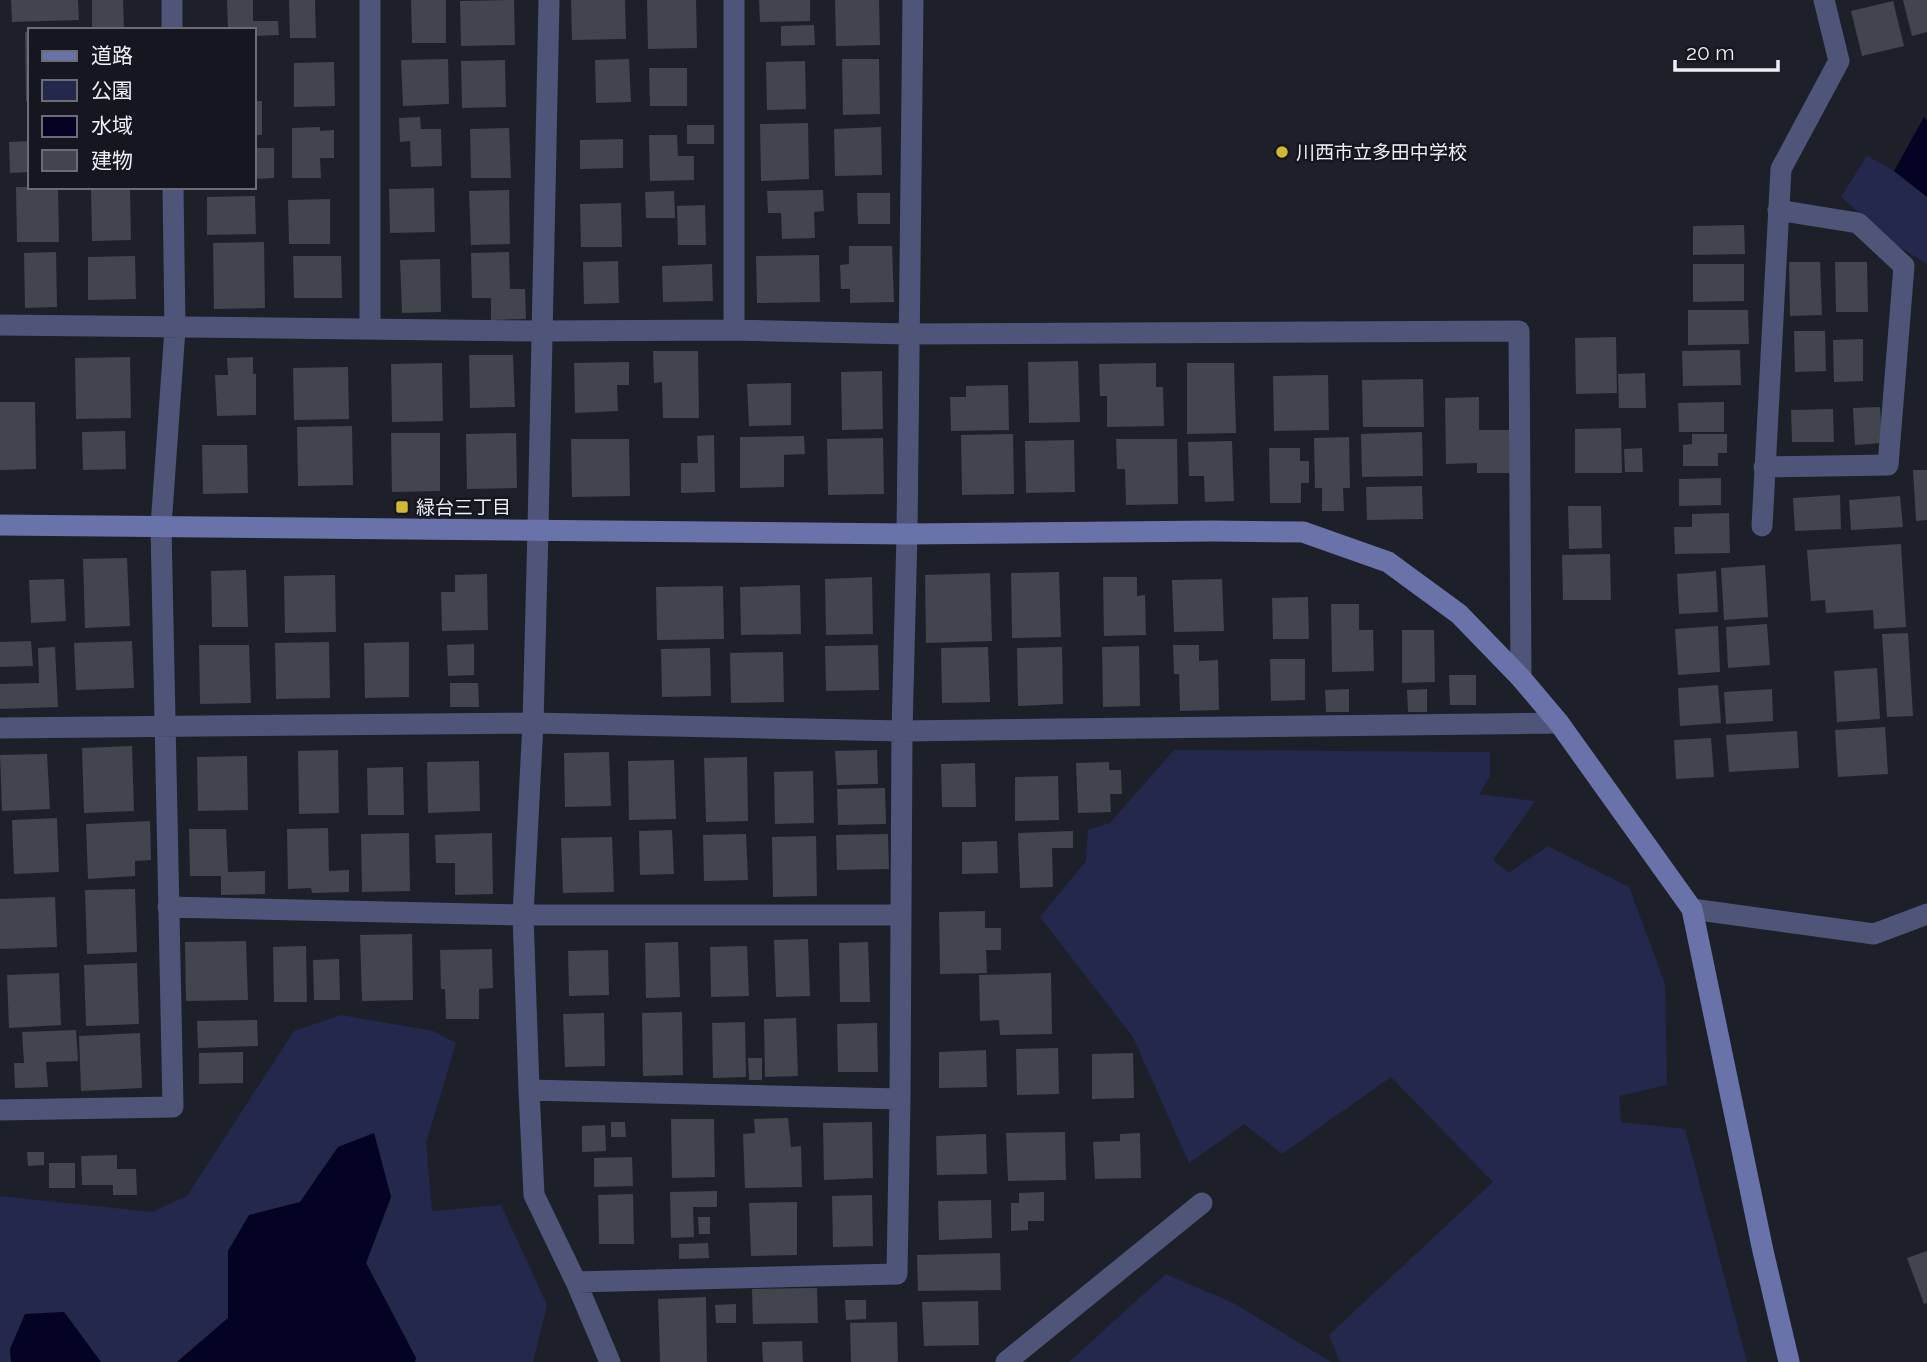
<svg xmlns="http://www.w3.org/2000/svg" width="1927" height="1362" font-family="Raleway,'Noto Sans JP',sans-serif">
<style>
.green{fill:#24284d}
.water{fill:#050324}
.building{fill:#42444e}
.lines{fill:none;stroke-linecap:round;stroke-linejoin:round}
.street{stroke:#4f5578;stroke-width:21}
.secondary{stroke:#6a72aa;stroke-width:21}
.poi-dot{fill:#d1b736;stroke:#15161f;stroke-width:2.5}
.labels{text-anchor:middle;stroke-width:5;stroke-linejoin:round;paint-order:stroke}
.poi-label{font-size:19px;fill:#edeff5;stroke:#15161f;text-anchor:start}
</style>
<rect width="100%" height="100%" fill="#1e2029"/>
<path class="green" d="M1867,156L1894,171L1927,197V264L1895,244L1841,197Z
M1174,750L1490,752V776L1479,794L1535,801L1493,860L1509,873L1548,846L1629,887L1665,984L1667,1085L1619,1096L1621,1122L1685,1129L1747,1362H1340L1329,1335L1493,1182L1391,1077L1282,1154L1244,1124L1189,1163L1133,1037L1040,917L1086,861L1088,830L1110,823Z
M341,1015L433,1031L456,1043L426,1143L432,1211L501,1205L547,1305L533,1362H415L416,1358L366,1263L391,1197L374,1133L338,1147L300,1202L249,1215L228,1251V1318L177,1362H101L64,1312L25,1314L10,1349L11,1362H0V1196L152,1212L187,1196L294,1031Z
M1166,1274L1233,1303L1331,1362H1069Z"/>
<path class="water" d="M1924,117L1927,120V197L1894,171Z
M374,1133L391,1197L366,1263L416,1358L415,1362H177L228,1318V1251L249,1215L300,1202L338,1147Z
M64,1312L101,1362H11L10,1349L25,1314Z"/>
<path class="building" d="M11,0H78L79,20L12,22Z
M92,0H123L124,30H92Z
M227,0H253V21H278L279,35L254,36V30H228Z
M289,0H315L316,38H290Z
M411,0H446V43H412Z
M514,0L515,45L461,46L460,1Z
M571,0H625L626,39L572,40Z
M647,0H696L697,48L648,49Z
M759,0H810V21L760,22Z
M835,0H879L880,45L836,46Z
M1903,0H1927V32L1912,36Z
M1893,1L1904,46L1862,56L1851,11Z
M814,25L815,45L781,46V26Z
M25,32H30V101H26Z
M448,59L449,104L403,106L401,60Z
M629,59L631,102L596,103L595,60Z
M842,59H879L880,114L843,115Z
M505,60L506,107L462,108L461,61Z
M805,61L806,109L767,110L766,62Z
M334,62L335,106L294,107V63Z
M649,68H687V106H650Z
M254,101H262V135H254Z
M420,117L421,129H441L442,166L411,167L410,141L400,142L399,118Z
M808,123L809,179L761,181L760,124Z
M687,125H714V144H687Z
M320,127V131L334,130V158H320L321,178H292V128Z
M881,127L882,175L835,176L834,129Z
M509,128L511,178H471L470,129Z
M649,135H677L678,156H694V180L650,181Z
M623,139V168L580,169V140Z
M30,141V172L10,173L9,142Z
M254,148H274V178L254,179Z
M16,187H58L59,242H17Z
M434,188L435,232L390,233L389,189Z
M91,189H130L131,240L92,241Z
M509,190L510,244L471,245L469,191Z
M823,190L824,211L814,212L815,238L782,239L781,213H768L767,191Z
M674,191L675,218H646L645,192Z
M857,193H890V224H858Z
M255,196L256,234L207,235V197Z
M330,199V244H289L288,200Z
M621,203L622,247H581L580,204Z
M705,205L706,245H678L677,206Z
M1744,225L1745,254L1693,255V226Z
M264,242L265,308L214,309L213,243Z
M849,246H892L894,302L850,303V289H841L840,265L849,264Z
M56,252L57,307L25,308L24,253Z
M509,252L510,289H525L526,319L491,320V298H472L471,253Z
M819,255L820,302L757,303L756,256Z
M135,256L136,299L88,300V257Z
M293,256H341L342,298H294Z
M440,259L441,312L402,313L400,260Z
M618,261L619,303L584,304L583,262Z
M1789,262H1820L1822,315L1790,316Z
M1835,262H1867L1868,312H1836Z
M712,264L713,301L663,302L662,266Z
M1693,264H1744V301L1693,302Z
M1688,310H1748L1749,344L1688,345Z
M1794,331H1825L1826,371L1795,372Z
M1616,337L1617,393L1576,394L1575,338Z
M1863,339V381L1834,382L1833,340Z
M1740,350L1741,385L1683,386L1682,351Z
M653,351H698L699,418H663L662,382L654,383Z
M469,355H513L515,407L470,408Z
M130,357L131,418L76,419L75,358Z
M253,357V374H256V415L217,416L215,375H228L227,358Z
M1078,361L1080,422L1029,423L1028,362Z
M629,362V385H617L618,411L575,413L574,363Z
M442,363L443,421L392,422L391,364Z
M1156,363V387H1163L1164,426L1107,427V396H1100L1099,364Z
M1187,363H1234L1236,433L1187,434Z
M348,367L349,419L294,420L293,368Z
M882,371L883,429L842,430L841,372Z
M1645,373L1646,408H1619L1618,374Z
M1328,375L1329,430L1274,431L1273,376Z
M1423,379L1424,427H1363L1362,380Z
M791,383V425L749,426L747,384Z
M1008,385L1009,430L951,431L950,397H966V386Z
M1479,397V430H1511V473H1477V463L1446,464L1445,398Z
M0,402H35L36,469L0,470Z
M1724,402V432H1679L1678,403Z
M1880,407L1882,443L1855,445L1853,408Z
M1833,409L1834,442H1792L1791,410Z
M352,426L353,485L298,486L297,427Z
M1621,428L1622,473H1575V429Z
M125,431L126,469L83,470L82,432Z
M1422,432L1423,476L1362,477L1361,434Z
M391,433H440V491L392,492Z
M516,433L517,488L467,489L466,434Z
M1013,434L1014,494L962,495L961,435Z
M1692,434H1727V453H1718V466H1683V445L1692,444Z
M714,435L715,492L681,493V463H698L697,436Z
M804,436L805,454L784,455V487L740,488V437Z
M1349,437L1350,488H1343L1344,511H1322V488H1315L1314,438Z
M883,438L884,494L828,495L827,439Z
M571,439H629L630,496L572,497Z
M1116,439H1177L1178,504L1126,505L1125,469H1117Z
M1074,440L1075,492L1026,493L1025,441Z
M1232,441L1234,501L1205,502L1204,476H1189L1188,442Z
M202,445H247L248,493L203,494Z
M1269,448H1300V461H1309V483H1301V503H1270Z
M1642,448L1643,472H1625L1624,449Z
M1913,470H1927V520L1916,521Z
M1721,478V505L1679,506V479Z
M1422,486L1423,519L1367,520L1366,487Z
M1840,495L1841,529L1795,531L1793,498Z
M1900,496L1903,527L1851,530L1849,500Z
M1568,506H1601L1602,548L1569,549Z
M1729,513L1730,553L1675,554L1674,527H1692V514Z
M1901,544L1906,627L1874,629L1873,610L1826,613L1825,600L1811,601L1807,550Z
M1610,554L1611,600H1563L1562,555Z
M127,558L130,626L85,628L83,559Z
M1765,565L1768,617L1724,620L1721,568Z
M246,570L248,627H212L211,571Z
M1716,571L1718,612L1679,614L1677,574Z
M1059,572L1061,637L1012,638L1011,573Z
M990,573L992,641L926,643L925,575Z
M487,574L488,630L442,631L441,592H455V575Z
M335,575L336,632L285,633L284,576Z
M872,577L873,634L826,635L825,579Z
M1103,577H1137V596L1145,595L1146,635L1104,636Z
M64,579L66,621L31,623L29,580Z
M1222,579L1224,631L1174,632L1172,580Z
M800,585L801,634L741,635L740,587Z
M723,586L724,639L657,640L656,587Z
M1308,597L1309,639H1273L1272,598Z
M1331,604H1359V630H1373L1374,671L1332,672Z
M1767,624L1770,665L1728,668L1726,627Z
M1718,626L1720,672L1678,675L1675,629Z
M1402,630H1434L1435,682L1402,683Z
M1908,633L1913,716L1887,717L1882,634Z
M31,641L33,666L0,667V642Z
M132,641L134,688L76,690L74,643Z
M329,642L330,698L276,699L275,643Z
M409,642V697L365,698L364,643Z
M474,644V675L448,676L447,645Z
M199,645H249L251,703L200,704Z
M878,645L879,690L826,691L825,646Z
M1173,645H1199V661L1218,660L1219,710L1180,711L1179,674H1174Z
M1139,646L1140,706L1103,707L1102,647Z
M55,647L58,707L0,709V684L39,683L38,648Z
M988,647L990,702L942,703L941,648Z
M1062,647L1063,704L1018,706L1017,648Z
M710,648L711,696L662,697L661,649Z
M783,652L784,702L731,703L730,653Z
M1270,659H1305V700L1271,701Z
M1877,668L1880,719L1837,722L1834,671Z
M1449,675H1476V705H1450Z
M450,683H478L479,707H450Z
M1718,685L1721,723L1680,726L1678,688Z
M1349,689V712H1326L1325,690Z
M1427,689V712H1408L1407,690Z
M1772,689L1773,721L1726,724L1724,692Z
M1885,727L1888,774L1838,777L1835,730Z
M1797,731L1799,768L1729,772L1726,735Z
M1711,738L1714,777L1676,779L1674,740Z
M132,746L134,811L84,813L82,748Z
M338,750L339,813L299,814L298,751Z
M877,750L878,784L837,785L835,751Z
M609,752L611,806L565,807L564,753Z
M47,754L50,809L2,811L0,755Z
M247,756L248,810L198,811L197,757Z
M747,757L748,821L706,822L704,758Z
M674,760L676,819L629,820L628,761Z
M479,761L480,811L428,813L427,762Z
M1109,762V770H1121L1122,794H1110L1111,812L1078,813L1076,763Z
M975,763L976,807H942L941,764Z
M403,767L404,815H368L367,768Z
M813,771L814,823L775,824L774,772Z
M1058,776L1059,820L1015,821V777Z
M885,788L886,824L838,825L837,789Z
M57,818L59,872L14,874L12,820Z
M150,821L151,860L135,861V876L88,879L86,824Z
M328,828L329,871L349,870V892L312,893L311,888L288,889L287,829Z
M189,829H226L228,872L265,871V894L221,895V876H190Z
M672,830L674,874L640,875L639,831Z
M1073,831V848H1052L1053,887L1020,888L1018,833Z
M409,833L410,891L362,892L361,834Z
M492,833L493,894L455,895V863H436L435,835Z
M746,834L748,880L704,881L703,835Z
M888,834L889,869L837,870L836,835Z
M816,836L817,896L773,897L772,837Z
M612,837L614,892L563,893L561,838Z
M997,841L998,873L962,874V842Z
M135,889L137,952L87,954L85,890Z
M55,897L57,947L0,949V899Z
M985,911V928H1001V950H986L987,973L940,974L939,912Z
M412,934L413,1000L362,1001L360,935Z
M808,939L810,996L776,997L774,940Z
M246,941L248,1000L186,1001L185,942Z
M678,942L680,997L646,998L645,943Z
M868,942L870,1002H840L839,943Z
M306,946L307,1002H274L273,947Z
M747,946L749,996L711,997L710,947Z
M492,949L493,988L479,989V1019H446L445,989H441L440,950Z
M608,950L609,995L569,996L568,951Z
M339,959L340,1000H314L313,960Z
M137,963L139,1024L86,1026L84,965Z
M59,973L61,1025L9,1028L7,975Z
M1051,973L1052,1034L1000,1035L999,1020L980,1021L979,975Z
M682,1012L683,1075L643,1076L642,1013Z
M604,1013L605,1066L565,1067L563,1014Z
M796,1018L798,1076L765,1077L764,1019Z
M257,1020L258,1046L198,1048L197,1021Z
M745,1022L746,1077L713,1078L712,1023Z
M877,1023L878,1072H838L837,1024Z
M76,1030L78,1061L46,1062L48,1087L15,1088L14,1063H24L22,1032Z
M140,1033L142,1088L81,1091L79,1036Z
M1058,1048L1059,1094L1017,1095L1016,1049Z
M986,1050L987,1087L939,1088V1052Z
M243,1052V1083L199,1084V1053Z
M1133,1053L1134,1098L1092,1099V1054Z
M748,1058H762V1080H749Z
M788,1118L791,1147L801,1146L802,1187L745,1188L743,1134L755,1133L754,1119Z
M671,1119H714L715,1177L672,1178Z
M611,1122H625L626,1137H611Z
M872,1122L873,1178L824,1180L823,1123Z
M605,1125L606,1151L582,1152V1126Z
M1065,1132L1066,1180L1008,1181L1006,1133Z
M1140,1133L1141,1178L1095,1179L1093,1142L1120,1141V1134Z
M986,1134L987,1174L937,1175L936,1136Z
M27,1152H44V1165L28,1166Z
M117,1155V1169H136L137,1195H113V1185H82L81,1156Z
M632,1157L633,1186L594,1187V1158Z
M49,1163H75V1188H49Z
M717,1191V1207H693L694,1237L671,1238L670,1192Z
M1044,1192V1221H1028V1230L1011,1231V1203H1019V1193Z
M633,1194L634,1244H599L598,1195Z
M872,1195L873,1246L833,1247L832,1196Z
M991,1200L992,1238L939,1240L938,1201Z
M797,1202V1255L751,1256L749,1203Z
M698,1217H710V1234H699Z
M708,1243L709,1258L679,1259V1244Z
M1927,1251V1303L1924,1304L1907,1258Z
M1000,1253L1001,1290L918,1291L917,1255Z
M817,1288L818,1323L753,1324L752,1289Z
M706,1297L707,1362H660L658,1299Z
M845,1300H866V1319L846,1320Z
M978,1301L979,1345L924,1346L922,1302Z
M736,1304V1323H716L715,1305Z
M897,1322L898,1362H851L850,1323Z
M802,1341L803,1362H763L762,1342Z"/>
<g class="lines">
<path class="street" d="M172,0V30
M549,0L538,529L533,723L523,915L529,1090L534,1195L576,1282L610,1362
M734,0V330L908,334L1519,331L1521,678
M0,325L541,331L734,330
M370,329V0
M1764,467L1888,465L1904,266L1858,223L1778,210
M1762,526L1781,169L1839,61L1824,0
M0,728L533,723L902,731L1559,723
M168,907L523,915H901
M1692,909L1874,934L1927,914
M529,1090L900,1099
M0,1110L173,1107L161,526L175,329L173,187
M576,1282L897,1274L900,1099L902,731L907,534L913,0
M1006,1362L1202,1203"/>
<path class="secondary" d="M0,525L907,534L1214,531L1303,532L1388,562L1459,614L1521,678L1559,723L1692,909L1763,1251L1789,1362"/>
</g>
<g class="poi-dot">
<circle cx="1282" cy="152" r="7"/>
<rect x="395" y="500" width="14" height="14" rx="3.5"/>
</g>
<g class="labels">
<g class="poi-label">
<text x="1296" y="159">川西市立多田中学校</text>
<text x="416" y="514">緑台三丁目</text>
</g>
</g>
<rect x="28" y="28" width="228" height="161" fill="#15161f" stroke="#6b6d75" stroke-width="2"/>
<rect x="42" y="51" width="35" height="10" fill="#6a72aa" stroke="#6b6d75" stroke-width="2"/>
<text x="91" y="63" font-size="21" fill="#edeff5">道路</text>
<rect x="42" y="80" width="35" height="21" fill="#24284d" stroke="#6b6d75" stroke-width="2"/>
<text x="91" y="98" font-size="21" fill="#edeff5">公園</text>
<rect x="42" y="116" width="35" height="21" fill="#050324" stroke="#6b6d75" stroke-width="2"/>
<text x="91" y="133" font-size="21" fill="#edeff5">水域</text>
<rect x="42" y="150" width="35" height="21" fill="#42444e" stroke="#6b6d75" stroke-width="2"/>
<text x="91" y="168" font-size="21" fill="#edeff5">建物</text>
<path d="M1675 60v10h103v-10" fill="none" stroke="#edeff5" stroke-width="3.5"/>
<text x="1686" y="60" font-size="21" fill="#edeff5" stroke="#15161f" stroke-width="5" paint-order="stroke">20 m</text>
</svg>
